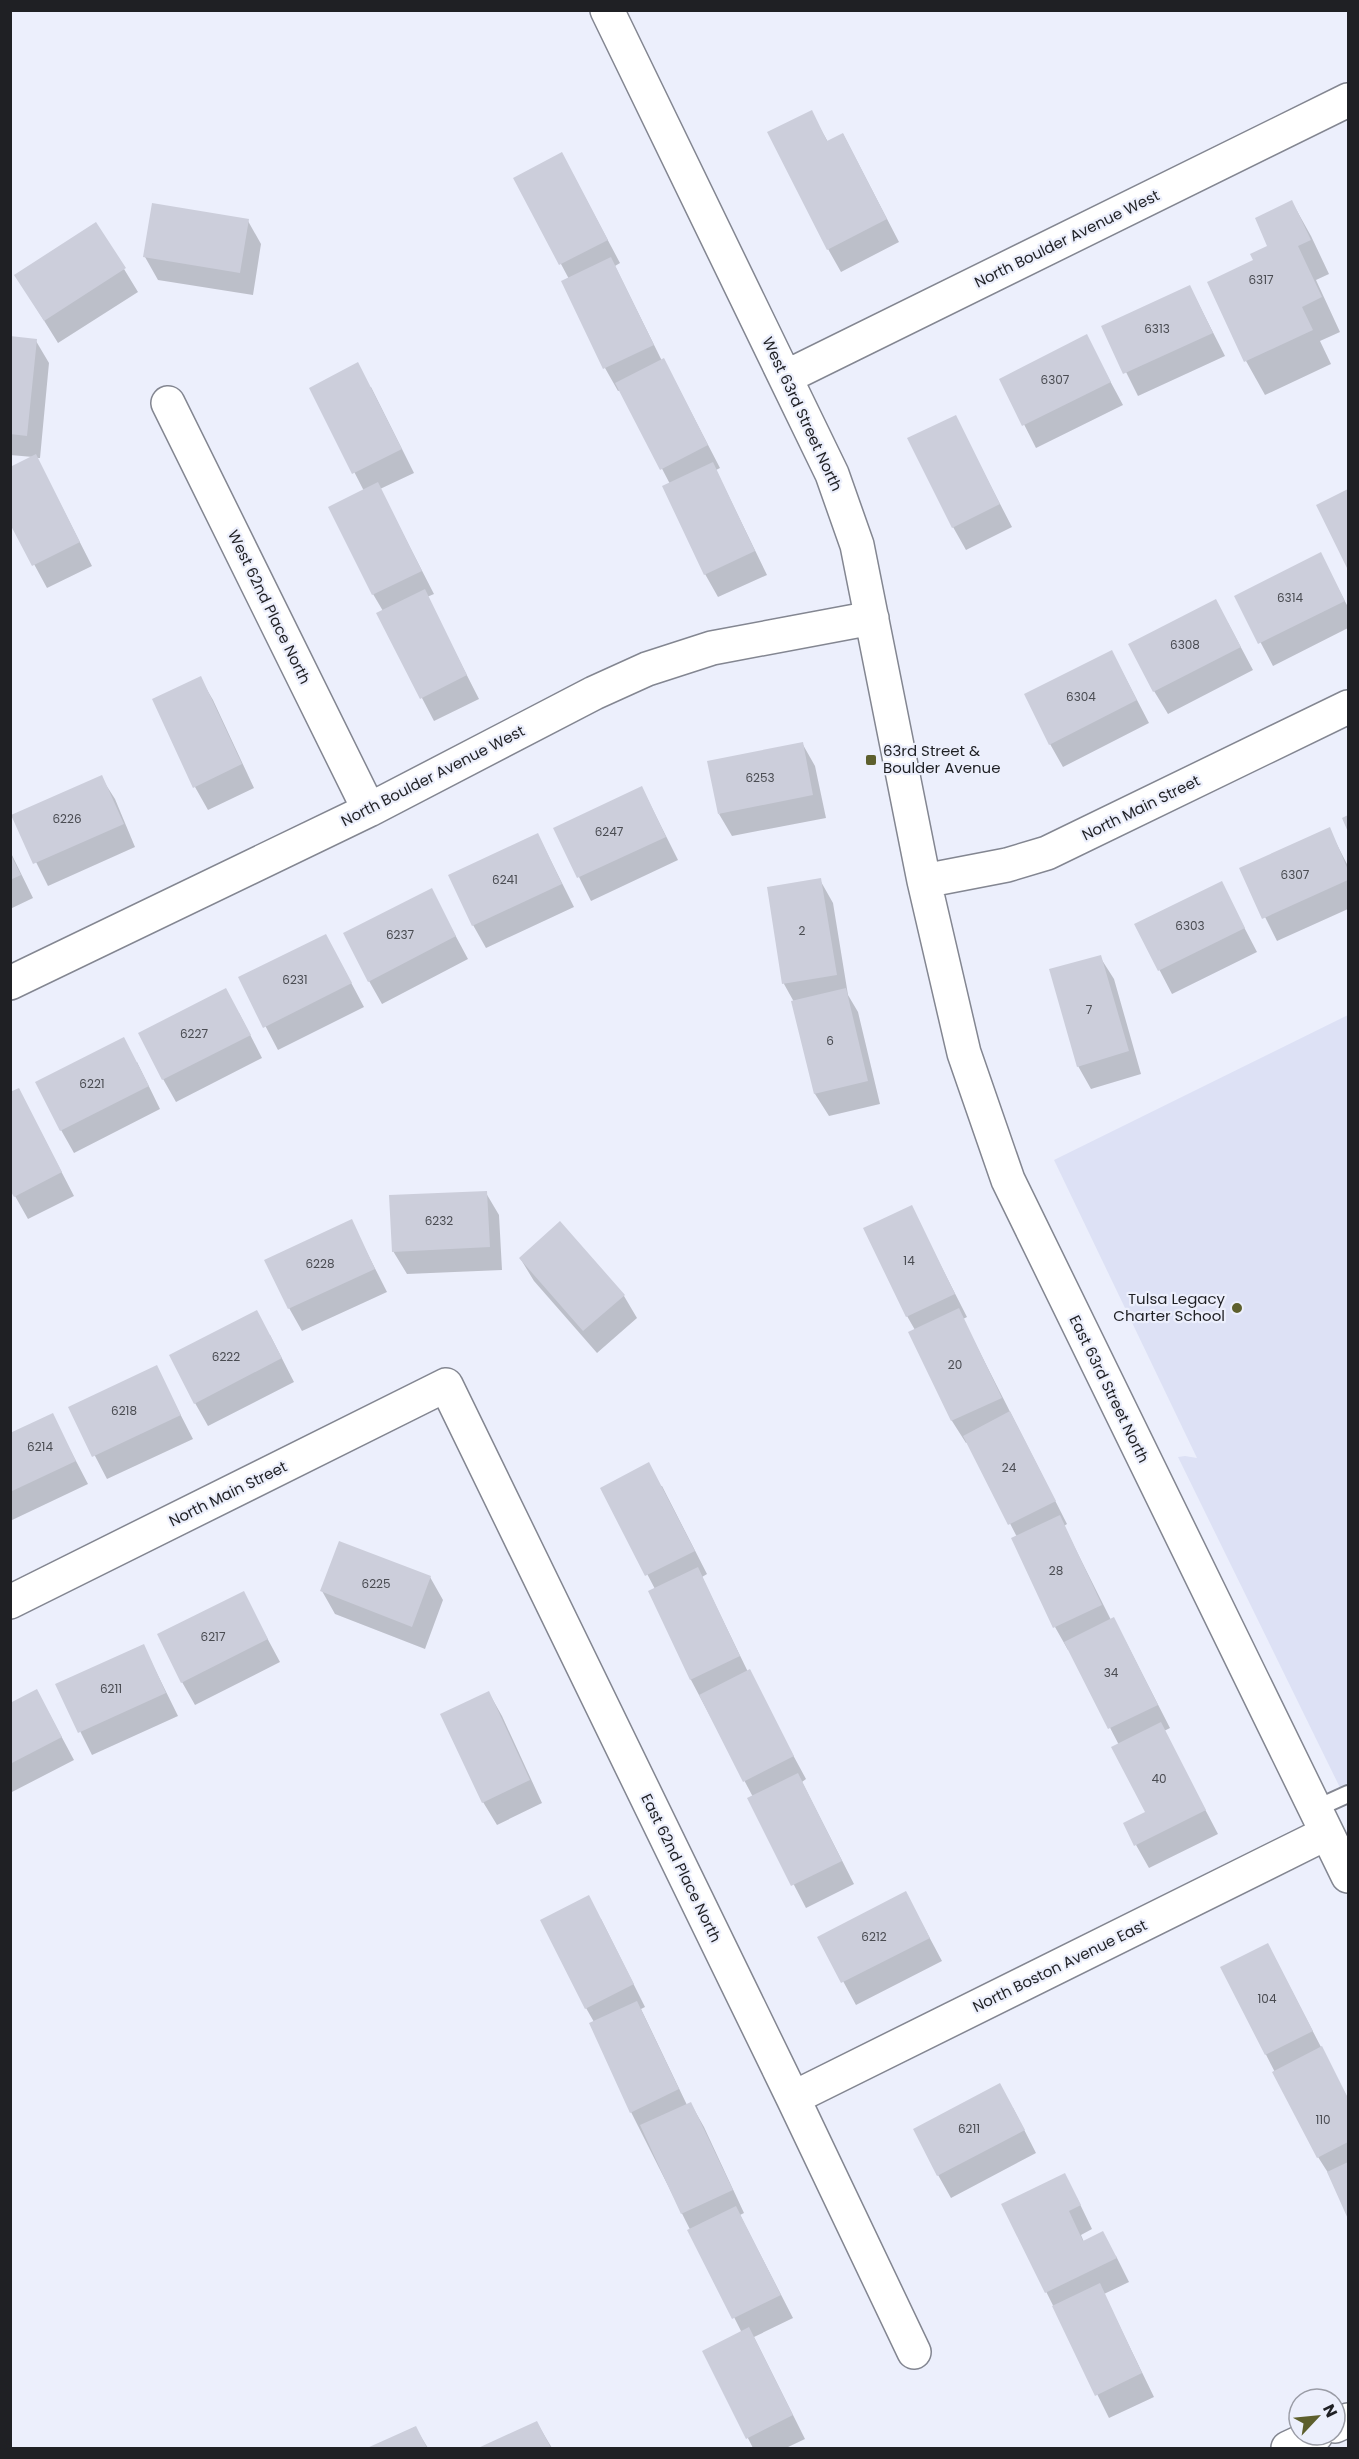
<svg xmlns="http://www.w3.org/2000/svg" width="1359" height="2459" font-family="Poppins,sans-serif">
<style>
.built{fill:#dde1f5}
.shadow{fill:#0003}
.building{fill:#cccedb}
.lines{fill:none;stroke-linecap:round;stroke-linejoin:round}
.service-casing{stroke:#838691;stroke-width:20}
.minor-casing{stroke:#838691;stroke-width:36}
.tertiary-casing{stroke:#838691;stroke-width:36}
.service{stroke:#fff;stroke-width:16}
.minor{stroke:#fff;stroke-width:33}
.tertiary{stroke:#fff;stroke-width:33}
.poi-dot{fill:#5d5f2d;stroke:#eceffc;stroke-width:2}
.labels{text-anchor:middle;stroke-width:4.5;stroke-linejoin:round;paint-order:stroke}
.number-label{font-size:12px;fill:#4a4c52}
.street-label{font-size:15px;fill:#1f2024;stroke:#eceffc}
.poi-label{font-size:15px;fill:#1f2024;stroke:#eceffc;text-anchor:start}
</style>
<rect width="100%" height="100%" fill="#eceffc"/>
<path class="built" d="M1348,1015V1804L1178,1457L1185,1456L1197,1458L1054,1160Z"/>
<path class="shadow" d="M811,112L828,142L843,134L899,242L841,272L828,249Z
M562,154L620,263L615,266L662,361L676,383L720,468L716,470L767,575L718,597L705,574L670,484L621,390L618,391L605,368L563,281L569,279L515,178Z
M1292,202L1311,236L1329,274L1316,280L1340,332L1320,341L1331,364L1265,395L1246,361L1269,247Z
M248,221L261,244L253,295L158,280L145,257Z
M124,269L138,292L58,343L30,298Z
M1190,287L1225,356L1138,396L1103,326Z
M1086,336L1123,405L1036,448L1001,379Z
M10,338L36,341L49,363L40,458H37L92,566L47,588L10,520L33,457L10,455Z
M371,387L414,473L380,489L434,594L427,597L479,699L434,721L378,614L383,611L373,594L364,491L311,388Z
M955,417L1012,527L966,550L953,527Z
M1348,490V567L1318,506Z
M1320,554L1348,607V628L1273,666L1236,596Z
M1228,623L1253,670L1168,714L1154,691Z
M1112,652L1149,723L1063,767L1050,744Z
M200,678L213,700L254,788L208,810L195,787Z
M802,743L815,766L826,818L732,836L719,814Z
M101,777L115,799L135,847L48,886L13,816Z
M642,788L678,860L591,901L555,829Z
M1329,829L1348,866V909L1277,941L1241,869Z
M538,835L574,907L486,948L473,925Z
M10,851L33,898L10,909Z
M820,880L833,903L848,995L858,1012L880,1104L829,1116L815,1094L794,1002L784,984L769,888Z
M1221,883L1257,952L1172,994L1136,925Z
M431,890L468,959L382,1004L369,981Z
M1100,957L1114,979L1141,1074L1091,1089L1078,1066Z
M338,958L364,1007L278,1050L240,978Z
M239,1013L262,1058L176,1102L163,1079Z
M137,1062L160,1109L74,1153L61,1130Z
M19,1090L74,1196L28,1219L15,1196Z
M486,1193L499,1215L502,1270L407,1274L393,1251Z
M911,1207L967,1317L963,1319L1067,1524L1064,1526L1111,1620L1113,1619L1126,1642L1170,1728L1164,1731L1218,1834L1149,1868L1136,1845L1147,1813L1119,1745L1069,1649L1068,1650L1055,1627L1017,1537L968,1442L966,1443L952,1421L910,1333L915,1330L907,1316Z
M351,1221L387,1292L302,1331L289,1308Z
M520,1258L624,1296L637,1318L597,1353L534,1281Z
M270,1335L294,1382L208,1426L195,1403Z
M156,1367L193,1439L107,1479L70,1408Z
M52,1415L88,1484L10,1521V1435Z
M662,1486L707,1574L702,1577L748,1672L806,1779L802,1782L854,1884L806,1908L749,1799L753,1797L691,1680L650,1591L655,1589L602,1488Z
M430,1577L443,1600L425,1649L335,1614L322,1591Z
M243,1593L280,1662L195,1705L182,1682Z
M143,1645L178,1716L92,1755L57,1685Z
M37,1691L74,1760L10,1793V1704Z
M489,1693L502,1716L542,1803L497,1825L483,1802L442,1715Z
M918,1916L942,1961L856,2005L819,1937Z
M601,1919L645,2007L641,2009L687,2105L691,2104L704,2127L744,2213L740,2215L793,2318L754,2337L805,2439L786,2448H753L704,2352L742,2333L631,2112L594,2022L586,2008Z
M1268,1945L1348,2099V2215L1332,2179L1318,2157L1222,1968Z
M1013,2108L1036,2153L951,2198L938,2175Z
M1077,2198L1092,2229L1081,2235L1084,2242L1116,2256L1129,2282L1104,2294L1154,2397L1109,2418L1003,2205Z
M537,2423L552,2448H482Z
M415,2427L428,2448H371Z"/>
<path class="building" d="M812,110L827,141L843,133L887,219L827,250L767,132Z
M562,152L608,240L559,265L513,178Z
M1292,200L1311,240L1298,246L1322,297L1302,307L1313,330L1244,362L1207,282L1253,260L1250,254L1267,246L1255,218Z
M152,203L249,219L240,273L143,257Z
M96,222L126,268L44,321L14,275Z
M611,257L654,345L603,369L561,281Z
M1190,285L1213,333L1123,374L1101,326Z
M1087,334L1111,382L1022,426L999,379Z
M10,336L37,339L27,436L10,434Z
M664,358L708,445L660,470L615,383Z
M358,362L402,449L352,474L309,388Z
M956,415L1000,504L952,528L907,438Z
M36,454L80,542L32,566L10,524V467Z
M713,462L755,551L704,575L662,486Z
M378,482L422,571L372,595L328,507Z
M1348,489V570L1316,505Z
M1321,552L1345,601L1258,644L1234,596Z
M425,589L467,675L420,699L376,613Z
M1216,599L1241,647L1153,692L1128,644Z
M1112,650L1137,700L1049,745L1024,694Z
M201,676L242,764L193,788L152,699Z
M803,742L813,795L718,814L707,761Z
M102,775L124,824L33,864L11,815Z
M642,786L666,837L577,878L553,828Z
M1348,815V832L1342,818Z
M1330,827L1348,870V880L1262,919L1239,868Z
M538,833L562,884L472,926L448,875Z
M10,853L21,875L10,880Z
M821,878L837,975L782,984L767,887Z
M1222,881L1245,928L1158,971L1134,924Z
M432,888L456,936L368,982L343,933Z
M326,934L352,983L263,1028L238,977Z
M1101,955L1129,1051L1077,1067L1049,969Z
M226,988L251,1035L162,1080L138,1033Z
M846,988L868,1081L814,1094L791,1001Z
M124,1037L149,1086L60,1131L35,1082Z
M19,1088L62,1172L14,1197L10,1190V1092Z
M487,1191L490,1247L392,1252L389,1195Z
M912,1205L955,1294L906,1317L863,1228Z
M352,1219L375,1269L288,1309L264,1260Z
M560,1221L625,1295L583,1331L519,1258Z
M959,1308L1002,1398L951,1421L908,1332Z
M257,1310L282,1358L194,1404L169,1355Z
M157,1365L181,1415L92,1457L68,1407Z
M1010,1411L1056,1501L1008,1525L963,1436Z
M53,1413L76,1461L10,1492V1433Z
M649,1462L695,1551L645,1576L600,1488Z
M1060,1515L1102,1605L1053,1628L1011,1538Z
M339,1541L431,1576L412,1627L320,1591Z
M698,1567L740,1656L690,1680L648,1591Z
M244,1591L268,1639L181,1683L157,1634Z
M1114,1617L1158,1705L1108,1729L1064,1642Z
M144,1644L166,1693L78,1733L55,1684Z
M750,1669L794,1756L743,1782L699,1695Z
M37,1689L62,1737L10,1764V1703Z
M489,1691L530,1780L482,1803L440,1714Z
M1161,1722L1206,1810L1134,1846L1123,1823L1145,1812L1111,1747Z
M798,1773L842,1861L791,1886L747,1798Z
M906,1891L930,1938L841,1983L817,1937Z
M589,1895L634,1984L585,2009L540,1920Z
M1268,1943L1313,2031L1265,2055L1220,1967Z
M637,2001L679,2089L630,2113L589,2023Z
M1322,2046L1348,2098V2142L1317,2158L1272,2072Z
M1000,2083L1025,2130L937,2176L913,2129Z
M691,2102L733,2190L681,2214L640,2125Z
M1348,2162V2219L1327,2172Z
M1065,2173L1081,2205L1069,2211L1083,2241L1103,2231L1117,2258L1045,2293L1001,2204Z
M736,2206L781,2295L732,2319L687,2230Z
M1100,2283L1142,2373L1095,2396L1052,2306Z
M749,2327L793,2415L746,2439L702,2351Z
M537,2421L551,2448H478Z
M416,2426L427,2448H367Z"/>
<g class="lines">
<defs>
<path id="service" d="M1315,1809L1348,1794"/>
<path id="minor" d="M607,10L832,474L857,545L924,881L964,1053L1008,1180L1348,1876
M786,377L1348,100
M168,403L369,810
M924,881L1007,865L1047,853L1348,707
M10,983L369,810L594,693L647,669L712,648L872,618
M10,1602L446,1385L793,2098L914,2352
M793,2098L1327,1833"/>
<path id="tertiary" d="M1335,2426L1348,2420
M1288,2448L1316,2435"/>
</defs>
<use href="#service" class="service-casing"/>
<use href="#minor" class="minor-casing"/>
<use href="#tertiary" class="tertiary-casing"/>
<use href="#service" class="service"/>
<use href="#minor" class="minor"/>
<use href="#tertiary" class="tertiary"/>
</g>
<g class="poi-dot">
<rect x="865" y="754" width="12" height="12" rx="3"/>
<circle cx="1237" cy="1308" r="6"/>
</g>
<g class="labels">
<g class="number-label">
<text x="1261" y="284">6317</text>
<text x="1157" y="333">6313</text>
<text x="1055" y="384">6307</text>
<text x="1290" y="602">6314</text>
<text x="1185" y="649">6308</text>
<text x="1081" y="701">6304</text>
<text x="760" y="782">6253</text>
<text x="67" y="823">6226</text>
<text x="609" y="836">6247</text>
<text x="1295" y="879">6307</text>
<text x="505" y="884">6241</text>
<text x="1190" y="930">6303</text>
<text x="802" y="935">2</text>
<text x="400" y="939">6237</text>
<text x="295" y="984">6231</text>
<text x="1089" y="1014">7</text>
<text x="194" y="1038">6227</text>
<text x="830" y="1045">6</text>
<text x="92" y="1088">6221</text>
<text x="439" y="1225">6232</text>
<text x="909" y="1265">14</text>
<text x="320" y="1268">6228</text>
<text x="226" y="1361">6222</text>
<text x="955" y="1369">20</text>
<text x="124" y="1415">6218</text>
<text x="40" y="1451">6214</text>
<text x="1009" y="1472">24</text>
<text x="1056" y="1575">28</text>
<text x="376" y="1588">6225</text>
<text x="213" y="1641">6217</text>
<text x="1111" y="1677">34</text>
<text x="111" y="1693">6211</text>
<text x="1159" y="1783">40</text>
<text x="874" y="1941">6212</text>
<text x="1267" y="2003">104</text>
<text x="1323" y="2124">110</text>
<text x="969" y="2133">6211</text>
</g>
<g class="street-label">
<text transform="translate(1067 239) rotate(-26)" y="5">North Boulder Avenue West</text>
<text transform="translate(802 414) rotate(65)" y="5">West 63rd Street North</text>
<text transform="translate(269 607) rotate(64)" y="5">West 62nd Place North</text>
<text transform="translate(433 776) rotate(-27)" y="5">North Boulder Avenue West</text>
<text transform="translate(1141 808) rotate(-26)" y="5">North Main Street</text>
<text transform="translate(1109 1389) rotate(64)" y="5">East 63rd Street North</text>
<text transform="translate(228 1494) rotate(-26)" y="5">North Main Street</text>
<text transform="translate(681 1868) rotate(64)" y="5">East 62nd Place North</text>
<text transform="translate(1060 1966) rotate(-26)" y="5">North Boston Avenue East</text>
</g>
<g class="poi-label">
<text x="883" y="756">63rd Street &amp;<tspan x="883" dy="17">Boulder Avenue</tspan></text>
<text x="1225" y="1304" text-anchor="end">Tulsa Legacy<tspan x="1225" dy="17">Charter School</tspan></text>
</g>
</g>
<rect width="1359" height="2459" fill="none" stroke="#1f2024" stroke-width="24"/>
<g transform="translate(1317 2417) rotate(64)"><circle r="28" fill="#eceffc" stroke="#9a9ca6" stroke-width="1.5"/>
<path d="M0-4.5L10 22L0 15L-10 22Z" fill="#5d5f2d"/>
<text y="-9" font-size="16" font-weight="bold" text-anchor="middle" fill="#1f2024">N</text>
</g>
</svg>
